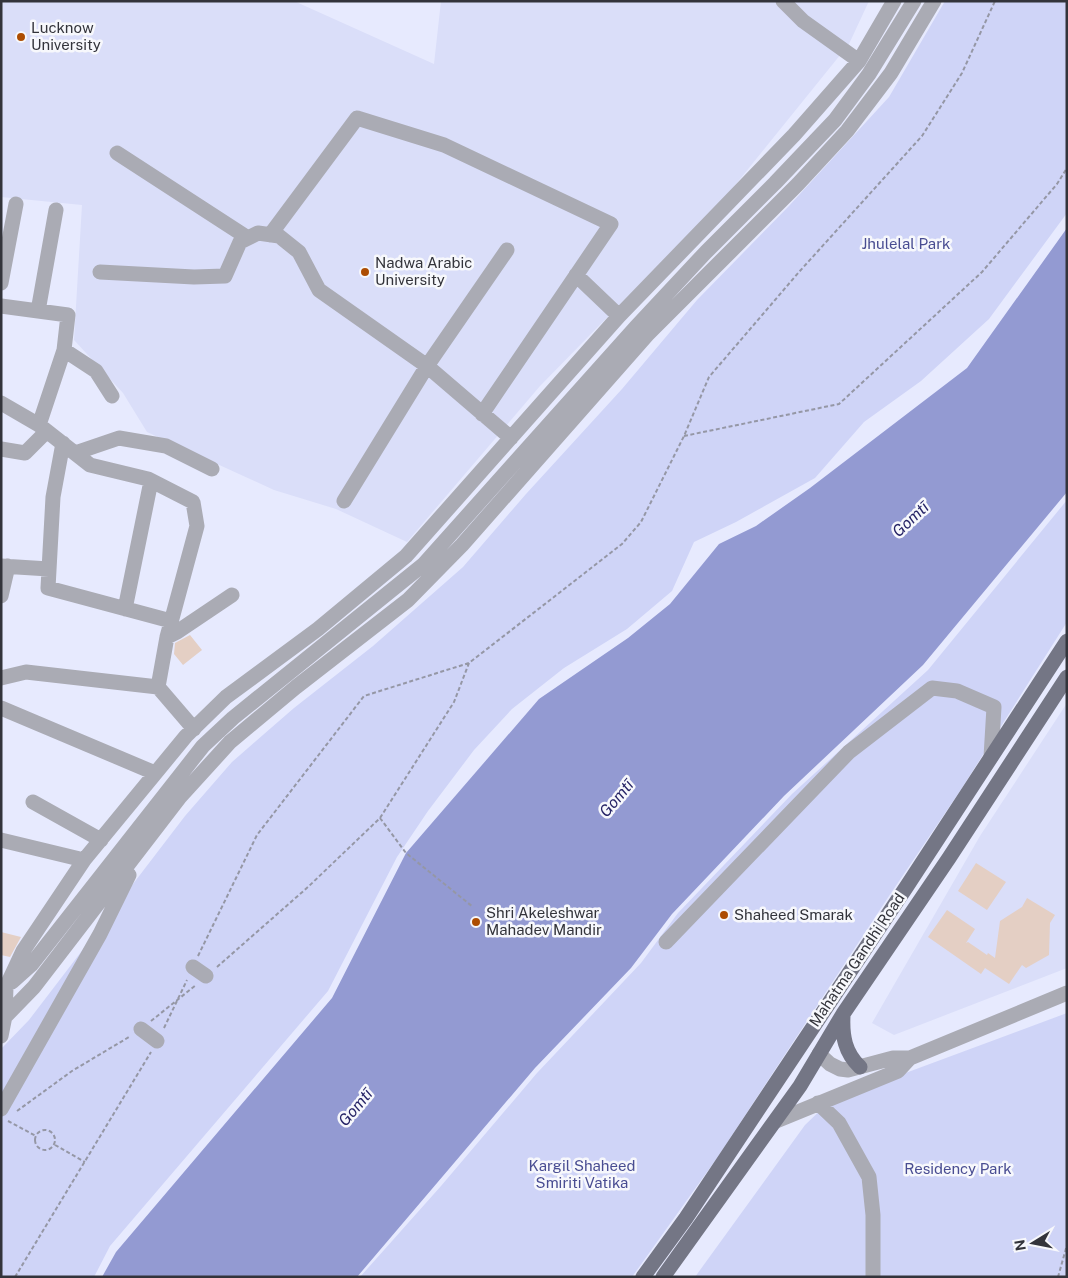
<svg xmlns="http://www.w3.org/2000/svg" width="1068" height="1278" font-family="'Public Sans',sans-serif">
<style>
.built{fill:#dadef9}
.green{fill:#cfd4f7}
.water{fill:#939ad2}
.building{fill:#e4cfc4}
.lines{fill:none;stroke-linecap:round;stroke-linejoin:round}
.path{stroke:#9597a5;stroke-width:2;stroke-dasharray:4 2.5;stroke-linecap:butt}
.minor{stroke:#aaabb4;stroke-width:15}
.major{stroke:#747685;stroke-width:15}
.poi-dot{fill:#ad4d03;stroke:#f7f8fc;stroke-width:2}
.labels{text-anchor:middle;stroke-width:5;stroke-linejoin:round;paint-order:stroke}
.poi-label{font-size:15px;fill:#33343b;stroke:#f7f8fc;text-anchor:start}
.park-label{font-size:15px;fill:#494d92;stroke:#f7f8fc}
.street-label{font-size:15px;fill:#33343b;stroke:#f7f8fc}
.water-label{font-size:16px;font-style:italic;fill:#272567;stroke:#f7f8fc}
</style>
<rect width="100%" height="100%" fill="#e7eafe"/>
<path class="built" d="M1,1H294L434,64L441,1H869L849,44L728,194L540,386L407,542L336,509L274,490L147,432L123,393L74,340L82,205L1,197Z
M1067,703V968L894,1035L872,1023L980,836Z"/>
<path class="green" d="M945,1H1067V213L989,319L921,381L864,422L815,478L736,522L694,542L672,591L627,629L564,668L512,709L474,750L428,811L397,857L328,991L110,1246L94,1277H1V1049L29,1020L185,816L232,762L294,708L373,646L463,567L526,494L622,389L697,300L788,207L889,97Z
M1067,500V622L960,791L889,896L717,1158L632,1277H360L441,1186L537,1073L641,963L678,913L792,794L928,670Z
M1067,1013V1277H695L805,1125L830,1101Z"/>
<path class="water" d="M1067,228V492L923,665L784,796L672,914L631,968L535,1068L357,1277H102L116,1252L332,998L406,853L539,699L628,638L670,604L719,544L756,526L810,488L967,368Z"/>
<path class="building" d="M190,635L202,650L183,665L174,654L175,643Z
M976,863L1006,882L987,910L958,891Z
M1027,898L1055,915L1050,923L1049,955L1026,968L1022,965L1009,984L985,968L981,974L928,937L947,910L975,929L966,943L968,942L987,955L988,953L995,958L1000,921L1022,907Z
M1,932L21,937L10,957L1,955Z"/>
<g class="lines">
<path class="path" d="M684,436L839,404L982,272L1057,184L1067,168
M380,818L406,853L473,907
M198,956L257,835L364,696L469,663L622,544L641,522L684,436L709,377L799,272L922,136L962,73L995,1
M217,967L308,887L380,818L454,702L469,663
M151,1021L196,985
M164,1028L187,980
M17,1111L72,1071L129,1037
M8,1121L36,1136
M35 1140a10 10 0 1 1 20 0a10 10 0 1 1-20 0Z
M55,1145L85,1162
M15,1277L151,1052
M1058,1277L1067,1245"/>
<path class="minor" d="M783,1L803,21L859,61
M117,153L248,238
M270,235L357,118L444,145L611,224L482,414
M100,272L194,277L225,276L240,242L258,233L279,236L299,252L319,290L427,366L511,438
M576,275L619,316
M1,283L16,204
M1,306L68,315L64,350L39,425
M38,311L56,210
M64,350L96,371L112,396
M1,403L39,425L90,465L148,479L193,502L197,526L167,637L158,687L194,729
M63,443L53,497L48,588L171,621
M1,449L25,453L47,431
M75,453L119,438L166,446L212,469
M344,501L427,366L507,250
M1,566L49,569
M1,596L8,566
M125,609L151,481
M167,637L177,632L232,595
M1,678L26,672L158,687
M1,708L155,773
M33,802L101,840
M1,840L84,860
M666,942L849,752L932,688L957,691L994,707L991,757
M193,967L206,976
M12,982L31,965L203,746L233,718L424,564L636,327L706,252L775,183L835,120L869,74L914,1
M1,1021L34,987L180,797L230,742L296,687L408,600L462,545L647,335L798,184L847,131L891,73L934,1
M141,1029L157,1041
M1,1036L5,1016L6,987L23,951L84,860L186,736L226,697L318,629L406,556L619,316L794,135L859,61L894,1
M819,1054L830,1064L840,1069L848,1070L893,1058H910L1067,993
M818,1103L839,1123L869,1177L873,1215V1277
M1,1109L100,934L129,875
M776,1121L898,1071L910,1058"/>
<path class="major" d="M843,1016C842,1036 845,1053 860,1067
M643,1277L686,1218L907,886L1067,641
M663,1277L800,1086L843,1014L949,858L1067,677"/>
</g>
<g class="poi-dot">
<circle cx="21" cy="37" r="5"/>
<circle cx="365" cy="272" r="5"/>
<circle cx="724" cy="915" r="5"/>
<circle cx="476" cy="922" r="5"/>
</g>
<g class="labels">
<g class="poi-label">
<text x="31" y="33">Lucknow<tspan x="31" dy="17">University</tspan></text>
<text x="375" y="268">Nadwa Arabic<tspan x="375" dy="17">University</tspan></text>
<text x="486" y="918">Shri Akeleshwar<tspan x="486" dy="17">Mahadev Mandir</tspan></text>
<text x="734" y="920">Shaheed Smarak</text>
</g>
<g class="park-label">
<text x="906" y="249">Jhulelal Park</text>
<text x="582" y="1171">Kargil Shaheed<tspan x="582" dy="17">Smiriti Vatika</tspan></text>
<text x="958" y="1174">Residency Park</text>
</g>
<g class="street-label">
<text transform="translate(857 960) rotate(-56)" y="5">Mahatma Gandhi Road</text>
</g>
<g class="water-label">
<text transform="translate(910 519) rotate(-43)" y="6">Gomtī</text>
<text transform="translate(616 798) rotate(-50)" y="6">Gomtī</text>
<text transform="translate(355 1107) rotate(-50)" y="6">Gomtī</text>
</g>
</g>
<rect width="1068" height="1278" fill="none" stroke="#33343b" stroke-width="5"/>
<g transform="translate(1033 1243) rotate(260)" stroke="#f7f8fc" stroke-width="4" paint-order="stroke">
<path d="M0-4L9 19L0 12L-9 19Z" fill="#33343b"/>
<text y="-8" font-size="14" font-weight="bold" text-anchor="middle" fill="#33343b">N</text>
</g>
</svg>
